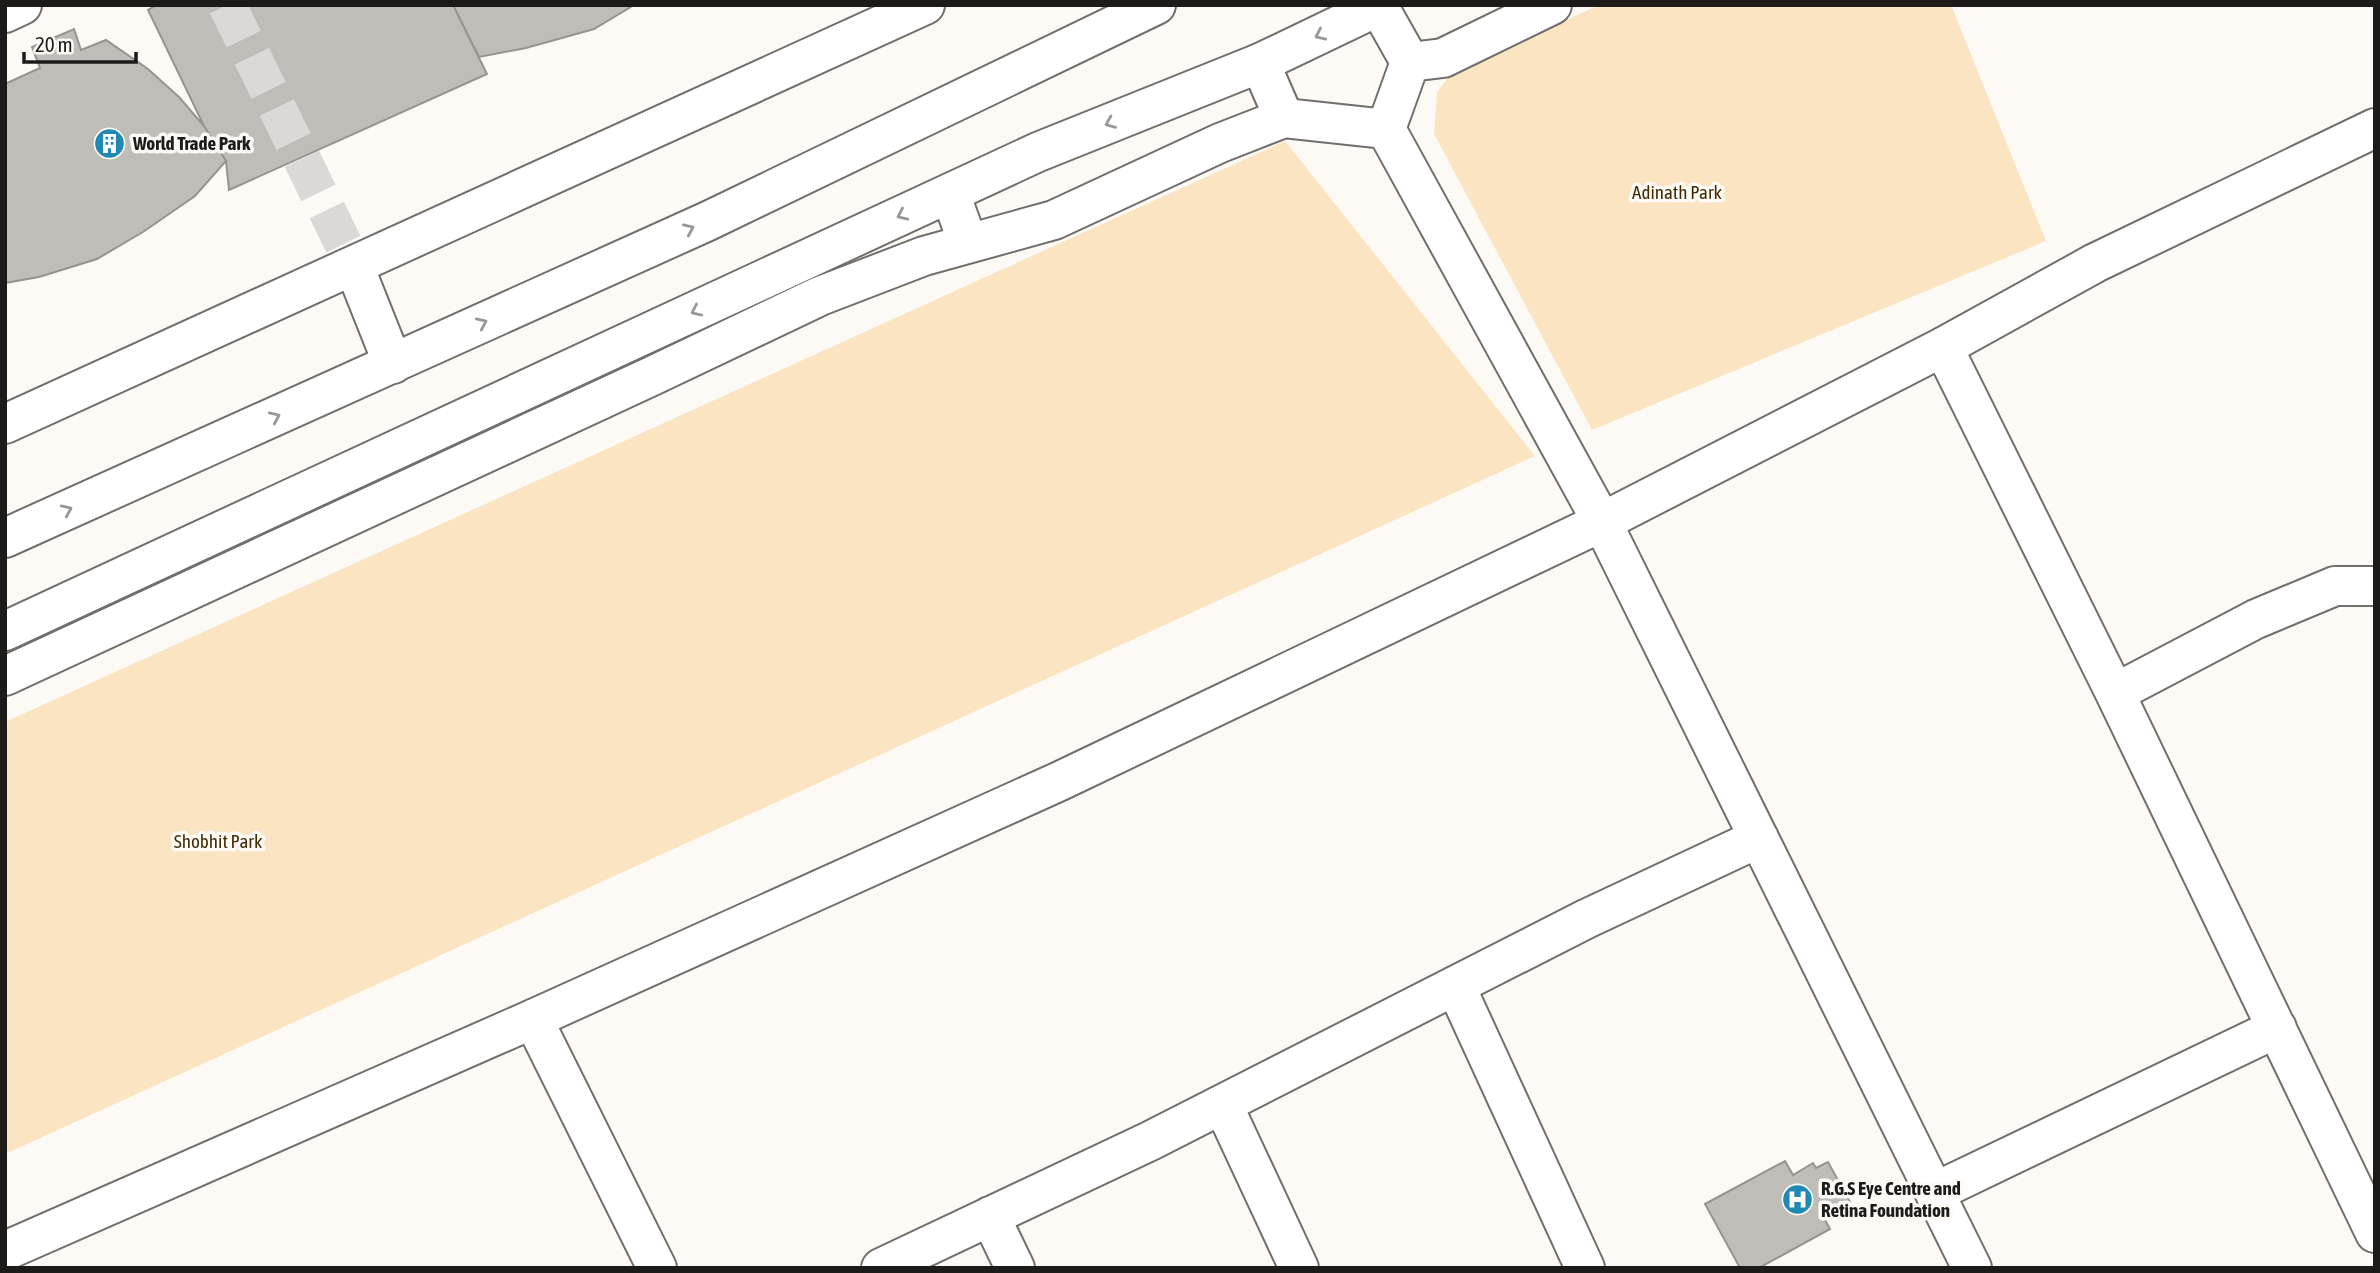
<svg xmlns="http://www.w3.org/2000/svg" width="2380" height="1273" font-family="'Asap Condensed',sans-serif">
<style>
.green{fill:#fae4c2}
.building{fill:#bfbdb8;stroke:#979490;stroke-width:2}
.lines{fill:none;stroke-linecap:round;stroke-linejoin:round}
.street-tunnel{stroke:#dbd9d5;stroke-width:38;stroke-dasharray:38 19;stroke-linecap:butt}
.street-casing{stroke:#716e6b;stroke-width:42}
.secondary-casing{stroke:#716e6b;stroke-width:42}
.primary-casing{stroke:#716e6b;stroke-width:42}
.street{stroke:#fff;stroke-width:38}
.secondary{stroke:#fff;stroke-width:38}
.primary{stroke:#fff;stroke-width:38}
.oneway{stroke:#999898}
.labels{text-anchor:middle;stroke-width:7;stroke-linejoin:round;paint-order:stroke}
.poi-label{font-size:19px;font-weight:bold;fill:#1c1b19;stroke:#fdfaf6;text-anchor:start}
.park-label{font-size:19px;fill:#412c05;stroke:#fdfaf6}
</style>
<rect width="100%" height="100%" fill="#fdfaf6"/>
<path class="green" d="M1599,5H1951L2046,241L1592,430L1434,134L1437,92L1452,73Z
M1285,141L1535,456L5,1154V722Z"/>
<path class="building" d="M157,5H453L487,74L229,190L226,161L204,126L148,10Z
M453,5H634L594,29L526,48L479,57Z
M74,29L81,50L106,40L148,69L179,97L204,126L226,161L195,196L143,232L97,259L39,277L5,283V84L40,68L32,47Z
M1785,1161L1793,1175L1813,1163L1816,1168L1828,1162L1850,1202L1823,1216L1830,1229L1759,1268H1740L1705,1204Z"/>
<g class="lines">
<path class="street-tunnel" d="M227,5L354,266"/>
<defs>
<path id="street" d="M5,13L22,5
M354,266L393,364
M1943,347L2115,693L2375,1233
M1602,522L1972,1268
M2115,693L2256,619L2335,586H2375
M1456,987L1585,1268
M533,1019L657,1268
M1223,1105L1299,1268
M1935,1192L2277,1028
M990,1216L1015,1268
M881,1268L1150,1141L1586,919L1759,838"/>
<path id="secondary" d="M1379,7L1410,62L1386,129L1602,522
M1410,62L1443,58L1552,5
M1260,63L1284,118L1386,129
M5,424L925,5
M5,676L652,376L820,296L924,256L1054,220L1220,143L1284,118
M5,1251L533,1019L1060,781L1602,522L1943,347L2095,263L2375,128"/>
<path id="primary" d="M950,193L968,243
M5,538L708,221L1156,5
M5,631L1038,152L1260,63L1381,5"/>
</defs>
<use href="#street" class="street-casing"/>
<use href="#secondary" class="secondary-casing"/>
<use href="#primary" class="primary-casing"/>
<use href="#street" class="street"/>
<use href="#secondary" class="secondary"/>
<use href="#primary" class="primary"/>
</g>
<defs><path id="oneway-chevron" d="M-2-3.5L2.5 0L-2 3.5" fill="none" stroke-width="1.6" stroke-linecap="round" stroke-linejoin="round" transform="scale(1.75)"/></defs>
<g class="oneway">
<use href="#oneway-chevron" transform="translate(1320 35) rotate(155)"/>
<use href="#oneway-chevron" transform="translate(1110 123) rotate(158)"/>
<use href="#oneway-chevron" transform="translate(902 215) rotate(155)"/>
<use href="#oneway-chevron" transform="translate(689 229) rotate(-24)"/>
<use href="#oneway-chevron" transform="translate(696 311) rotate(155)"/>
<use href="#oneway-chevron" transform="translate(482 323) rotate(-24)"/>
<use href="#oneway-chevron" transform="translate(275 417) rotate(-24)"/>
<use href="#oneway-chevron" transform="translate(67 510) rotate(-24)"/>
</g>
<defs>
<symbol id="building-disc" viewBox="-11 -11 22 22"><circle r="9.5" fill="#1f89b1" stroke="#fdfaf6"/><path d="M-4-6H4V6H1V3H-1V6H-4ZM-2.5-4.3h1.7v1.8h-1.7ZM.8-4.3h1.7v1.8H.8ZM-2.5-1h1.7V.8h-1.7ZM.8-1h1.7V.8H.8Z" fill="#fff"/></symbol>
<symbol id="hospital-disc" viewBox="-11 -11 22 22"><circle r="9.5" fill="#1f89b1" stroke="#fdfaf6"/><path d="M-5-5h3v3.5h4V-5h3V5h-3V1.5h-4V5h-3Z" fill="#fff"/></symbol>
</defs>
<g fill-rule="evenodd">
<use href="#building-disc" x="92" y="126" width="35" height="35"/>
<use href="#hospital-disc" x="1780" y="1182" width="35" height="35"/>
</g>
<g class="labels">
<g class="poi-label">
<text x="133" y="150">World Trade Park</text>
<text x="1821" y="1195">R.G.S Eye Centre and<tspan x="1821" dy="22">Retina Foundation</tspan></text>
</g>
<g class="park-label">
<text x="1677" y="199">Adinath Park</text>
<text x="218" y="848">Shobhit Park</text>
</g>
</g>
<rect width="2380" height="1273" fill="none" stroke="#1c1b19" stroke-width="14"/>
<path d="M24 52v10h112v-10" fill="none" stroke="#1c1b19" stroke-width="3.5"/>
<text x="35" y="52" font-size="21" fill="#1c1b19" stroke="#fdfaf6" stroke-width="5" paint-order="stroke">20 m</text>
</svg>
